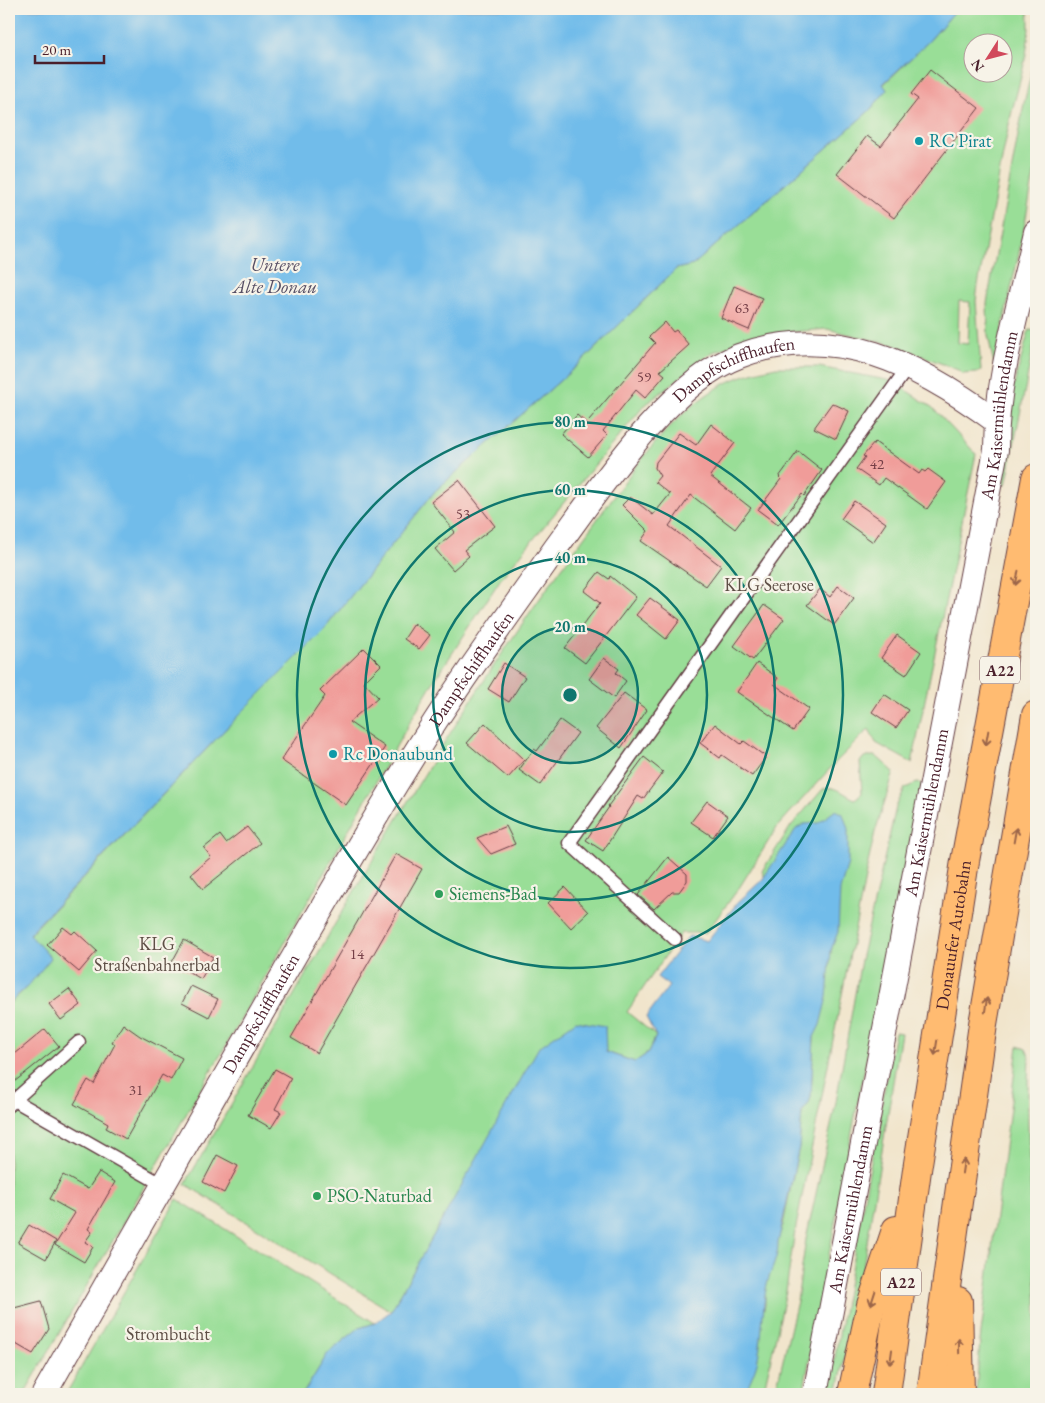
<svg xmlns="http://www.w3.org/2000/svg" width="1045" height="1403" font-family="'EB Garamond',serif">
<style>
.green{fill:#99de97;stroke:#727e61;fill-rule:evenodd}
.water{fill:#71bcea;stroke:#5e6e8a}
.building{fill:#f09c99}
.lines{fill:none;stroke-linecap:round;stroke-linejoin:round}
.lane-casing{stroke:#633d43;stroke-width:15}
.street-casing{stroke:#633d43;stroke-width:26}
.highway-casing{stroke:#633d43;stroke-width:30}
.lane{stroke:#fff;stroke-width:12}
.street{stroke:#fff;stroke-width:24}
.highway{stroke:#ffbb71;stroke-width:28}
.oneway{stroke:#9b654a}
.ring{fill:none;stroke:#0f766e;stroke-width:2.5}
.culture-dot{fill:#0f9aa8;stroke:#f7f3e8;stroke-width:2}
.leisure-dot{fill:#2e9e5b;stroke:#f7f3e8;stroke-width:2}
.labels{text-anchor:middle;stroke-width:4.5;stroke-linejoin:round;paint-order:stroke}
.number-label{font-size:15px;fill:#743e46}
.shield{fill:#f7f3e8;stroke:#7e5f64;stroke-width:1}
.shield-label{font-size:16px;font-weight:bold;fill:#4a1f2b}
.culture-label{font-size:18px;fill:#0d838f;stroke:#f7f3e8;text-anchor:start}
.street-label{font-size:18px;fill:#4a1f2b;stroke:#f7f3e8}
.park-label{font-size:18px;fill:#5e4f46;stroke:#f7f3e8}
.leisure-label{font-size:18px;fill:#27864d;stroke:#f7f3e8;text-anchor:start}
.water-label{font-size:19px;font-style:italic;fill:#564e64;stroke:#f7f3e8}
.centre{fill:#0f766e;stroke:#f7f3e8;stroke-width:2.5}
.ring-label{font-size:15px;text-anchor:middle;font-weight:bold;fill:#0f766e;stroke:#f7f3e8;stroke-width:4.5;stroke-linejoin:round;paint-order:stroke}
</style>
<rect width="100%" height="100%" fill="#f7f3e8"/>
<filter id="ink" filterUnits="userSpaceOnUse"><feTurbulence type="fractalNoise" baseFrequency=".02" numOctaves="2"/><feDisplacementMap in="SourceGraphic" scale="10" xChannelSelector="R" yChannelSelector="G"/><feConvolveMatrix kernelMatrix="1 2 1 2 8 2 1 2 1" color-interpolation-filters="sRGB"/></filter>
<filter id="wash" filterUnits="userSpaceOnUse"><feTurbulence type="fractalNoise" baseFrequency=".0096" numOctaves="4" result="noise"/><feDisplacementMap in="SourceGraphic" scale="20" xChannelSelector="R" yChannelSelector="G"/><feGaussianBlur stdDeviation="1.12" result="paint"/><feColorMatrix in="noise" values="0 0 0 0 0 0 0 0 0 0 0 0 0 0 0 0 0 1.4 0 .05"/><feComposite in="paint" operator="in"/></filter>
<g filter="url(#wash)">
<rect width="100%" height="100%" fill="#f1e5cc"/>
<path class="green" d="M957,9H1028C1033,47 1017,87 1009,124C998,178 989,232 978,285L976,301L981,371L977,373L962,374L958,370L894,345L827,329L767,334L749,338L711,353L644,406L502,577L427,692L228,1042L24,1394H9V1004L28,986L29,935L238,716L322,632L435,491L580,363L676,269L693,265L869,111L887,90L883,85L928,42ZM972,42H1002V72H972ZM959,301L970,302L968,344L958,343Z
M1036,54V164L1021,244L994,365L988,335L987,303L1024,103Z
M1029,330L1036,331V333L1006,485H1003L1011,433L1008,407Z
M776,367H819L892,381L933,408L976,454L912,763L876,743L869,729L836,762L778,826L739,888L706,933H681L627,1012L656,1036L648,1053L635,1062L606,1052L449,1208L391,1311L185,1184C312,967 431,743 582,540C618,492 656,431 705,396C731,378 746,374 776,367Z
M869,756H876L894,772L875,832L868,863L794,1237L786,1291L763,1394H744L750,1380L762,1315L765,1305V1275L783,1225L799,1147L802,1112L809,1103L811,1096L814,1037L833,942L830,932L764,876L762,871L791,826L823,789C836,784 844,795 855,799L862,793L860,762L864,757Z
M917,783L922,784L855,1116L803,1394H775L797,1301L806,1239L835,1107L861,960L896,807L905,788Z
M895,1032L901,1033L864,1261L837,1394H828Z
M1018,1046L1026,1049L1029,1056C1023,1169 1042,1281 1036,1394H976L980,1341Z
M177,1199L375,1323C338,1335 322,1363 303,1394H66Z"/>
<path class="water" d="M9,9H957L928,42L883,84L887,90L869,111L693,265L676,269L580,363L435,491L322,632L238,716L29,934L51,958L28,986L9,1003Z
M836,810L843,814L848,829V863L840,890L838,932L831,950L827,997L820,1025L814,1037L811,1096L809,1103L802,1112L799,1147L778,1243C778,1259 771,1269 767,1284C762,1308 763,1333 758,1358C756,1370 749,1382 745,1394H303L328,1353L359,1328L375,1323L391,1311L539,1047L576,1021L605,1026L606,1052L635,1062L648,1053L656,1036L646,1017L669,986L657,977L689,936L707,941L738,902L762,880L796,829L804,824L818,823Z"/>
<g id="blocks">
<path class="building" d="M930,70L979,108L894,218L837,174L867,136L881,146L918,99L911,94Z
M734,286L762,298L749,330L721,318Z
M665,322L673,332L676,330L689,345L660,371L665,375L645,398L636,390L603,431L607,435L588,457L561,434L577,415L586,423L589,420L655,343L649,337Z
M832,403L849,411L836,439L814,428Z
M711,424L735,443L710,476L751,508L735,529L691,495L669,526L721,566L706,586L641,541L648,531L622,505L630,497L653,515L670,494L655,482L660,476L655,468L656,462L679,433L696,445Z
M875,442L919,474L922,470L925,472L928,469L946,482L927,509L884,478L879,485L856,469L865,457L863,456Z
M798,451L822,470L804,496L802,494L778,525L758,510L781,479L779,477Z
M459,480L495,526L464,550L469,556L453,570L435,549L455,532L431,502Z
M854,501L886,523L873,542L841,519Z
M599,572L609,579L610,576L636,597L585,663L565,648L600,603L584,591Z
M838,586L854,598L834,625L807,605L820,589L830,597Z
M650,598L680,620L666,639L636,615Z
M764,605L784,619L753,660L734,646Z
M414,624L430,635L419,649L404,639Z
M897,635L921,652L906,675L881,658Z
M364,648L381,665L364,682L378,697L349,722L385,747L346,805L281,760L325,696L320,691Z
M604,658L619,669L616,673L626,681L614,698L589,679Z
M504,663L525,677L509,702L488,689Z
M757,663L778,678L774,684L809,709L793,731L737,692Z
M624,693L647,710L621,748L596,728Z
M884,694L908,710L896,728L872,712Z
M560,720L578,733L540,785L519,770L534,749L537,751Z
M485,723L524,760L508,778L467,743Z
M715,724L741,744L744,741L766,757L752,776L722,755L720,758L700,743Z
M644,757L663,772L643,799L638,796L603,851L586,840L609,807L608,806Z
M707,801L728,816L713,837L691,822Z
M506,826L515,844L491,854L477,838Z
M247,827L260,843L203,889L191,874L211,857L204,848L220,835L226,843Z
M396,854L422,869L317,1053L291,1038Z
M668,857L687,874V881L679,892H672L654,909L638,895Z
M565,887L588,912L571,928L548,903Z
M63,927L72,934L75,931L97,951L79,972L47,945Z
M184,940L213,957L201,979L172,962Z
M191,986L218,999L209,1017L182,1003Z
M69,989L81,1005L61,1020L49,1004Z
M123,1024L140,1036L182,1058L171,1080L162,1075L126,1139L106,1128L108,1123L74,1104L88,1080L94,1084L115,1044L112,1042Z
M45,1029L59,1046L9,1086V1059Z
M275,1069L291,1078L275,1109L281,1112L271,1128L248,1115Z
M217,1155L238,1166L224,1193L203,1182Z
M99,1172L115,1182L88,1229L92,1232L85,1242L93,1247L84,1262L55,1245L75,1213L50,1199L63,1175L88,1189Z
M29,1225L56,1241L46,1259L18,1243Z
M41,1301L49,1329L33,1354L9,1340V1317L14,1308Z"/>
</g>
</g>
<g filter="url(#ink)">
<use href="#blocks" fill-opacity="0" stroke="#633d43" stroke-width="1"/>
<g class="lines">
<defs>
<path id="lane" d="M675,939L569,843L908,367
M14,1100L163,1185
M9,1105L79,1042"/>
<g id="street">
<path id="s1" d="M44,1394C126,1251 206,1108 289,965C337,883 384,800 436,720C474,662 515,606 555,549C599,489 669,382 739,356C834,320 920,365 996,421"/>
<path id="s2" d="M815,1394L996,450C996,376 1020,304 1036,232"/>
</g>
<g id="highway">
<path d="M958,1301L960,1394"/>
<path d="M852,1394L871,1305L896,1230"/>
<path id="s3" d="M886,1394L917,1170L965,861L1036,478"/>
<path d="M931,1394L983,1024L1036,715"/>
</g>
</defs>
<use href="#lane" class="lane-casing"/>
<use href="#street" class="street-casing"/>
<use href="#highway" class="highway-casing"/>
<use href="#lane" class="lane"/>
<use href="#street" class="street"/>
<use href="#highway" class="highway"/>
</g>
<defs><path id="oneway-shaft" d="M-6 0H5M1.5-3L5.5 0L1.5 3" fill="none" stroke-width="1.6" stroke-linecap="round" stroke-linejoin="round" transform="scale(1.25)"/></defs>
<g class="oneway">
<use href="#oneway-shaft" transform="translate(1017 578) rotate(101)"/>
<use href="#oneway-shaft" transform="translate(987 738) rotate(100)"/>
<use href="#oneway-shaft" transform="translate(1015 835) rotate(-80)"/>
<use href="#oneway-shaft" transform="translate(986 1005) rotate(-81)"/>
<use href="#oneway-shaft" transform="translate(936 1048) rotate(99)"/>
<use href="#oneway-shaft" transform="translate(963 1166) rotate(-82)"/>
<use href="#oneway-shaft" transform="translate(873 1298) rotate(108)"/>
<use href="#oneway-shaft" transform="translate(959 1346) rotate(-91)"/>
<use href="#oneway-shaft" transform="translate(891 1357) rotate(98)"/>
</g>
</g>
<circle cx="570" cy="695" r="68" fill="#0f766e" fill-opacity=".12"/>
<g class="ring">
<circle cx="570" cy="695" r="68"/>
<circle cx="570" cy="695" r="137"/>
<circle cx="570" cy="695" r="205"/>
<circle cx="570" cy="695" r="273"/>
</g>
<g class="culture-dot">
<circle cx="919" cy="141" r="5"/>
<circle cx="333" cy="754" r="5"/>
</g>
<g class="leisure-dot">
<circle cx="439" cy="894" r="5"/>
<circle cx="317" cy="1196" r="5"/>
</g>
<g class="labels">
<g class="number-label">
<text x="742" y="313">63</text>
<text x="644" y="382">59</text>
<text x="877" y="469">42</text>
<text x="463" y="519">53</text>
<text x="357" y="959">14</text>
<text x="136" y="1095">31</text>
</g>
<g class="shield">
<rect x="980" y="656.5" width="40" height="27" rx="4"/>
<rect x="881" y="1268.5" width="40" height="27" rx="4"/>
</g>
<g class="shield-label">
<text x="1000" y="676">A22</text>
<text x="901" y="1288">A22</text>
</g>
<g class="culture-label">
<text x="929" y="147">RC Pirat</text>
<text x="343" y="760">Rc Donaubund</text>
</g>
<g class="street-label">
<text dy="6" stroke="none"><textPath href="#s1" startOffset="1248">Dampfschiffhaufen</textPath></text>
<text dy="6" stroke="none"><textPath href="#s2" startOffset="996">Am Kaisermühlendamm</textPath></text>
<text dy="6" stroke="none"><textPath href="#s1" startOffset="842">Dampfschiffhaufen</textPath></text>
<text dy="6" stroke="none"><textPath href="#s2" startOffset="592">Am Kaisermühlendamm</textPath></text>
<text dy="6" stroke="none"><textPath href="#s3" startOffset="464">Donauufer Autobahn</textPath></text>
<text dy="6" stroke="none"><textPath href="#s1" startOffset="438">Dampfschiffhaufen</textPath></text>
<text dy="6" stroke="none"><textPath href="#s2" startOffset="188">Am Kaisermühlendamm</textPath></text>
</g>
<g class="park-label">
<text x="769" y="591">KLG Seerose</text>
<text x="157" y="950">KLG<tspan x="157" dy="21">Straßenbahnerbad</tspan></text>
<text x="168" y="1340">Strombucht</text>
</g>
<g class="leisure-label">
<text x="449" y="900">Siemens-Bad</text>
<text x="327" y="1202">PSO-Naturbad</text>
</g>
<g class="water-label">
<text x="275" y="271">Untere<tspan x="275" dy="22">Alte Donau</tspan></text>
</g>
</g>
<circle cx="570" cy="695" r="8" class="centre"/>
<g class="ring-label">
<text x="570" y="427">80 m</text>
<text x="570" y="495">60 m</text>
<text x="570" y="563">40 m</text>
<text x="570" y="632">20 m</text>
</g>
<rect width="1045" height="1403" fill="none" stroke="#f7f3e8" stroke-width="30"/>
<g transform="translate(988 58) rotate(234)"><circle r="24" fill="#f7f3e8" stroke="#b29e9c"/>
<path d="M0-4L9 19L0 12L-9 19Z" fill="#d1495b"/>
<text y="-8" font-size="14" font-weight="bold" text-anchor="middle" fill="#4a1f2b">N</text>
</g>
<path d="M35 55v8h69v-8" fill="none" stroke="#4a1f2b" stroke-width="2.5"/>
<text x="42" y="55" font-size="15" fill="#4a1f2b" stroke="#f7f3e8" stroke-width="4" paint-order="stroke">20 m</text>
</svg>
